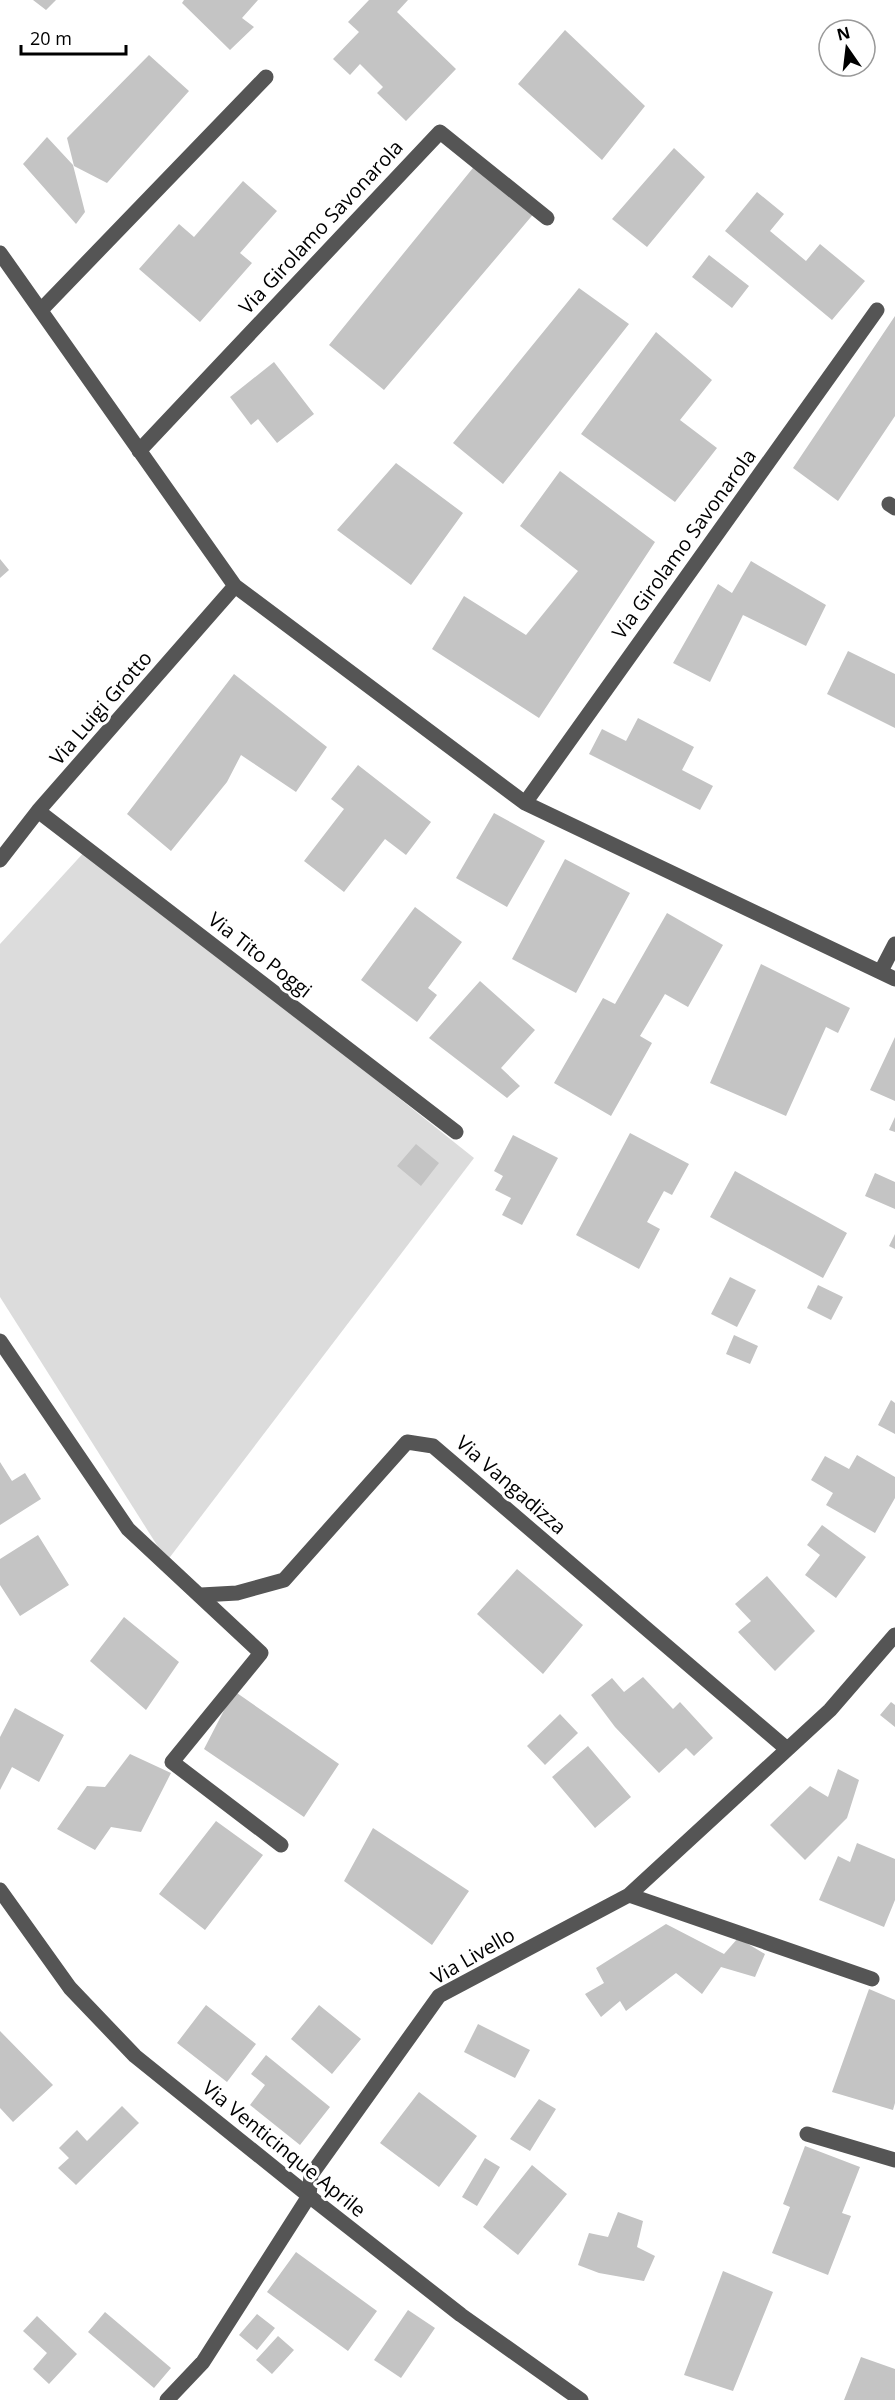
<svg xmlns="http://www.w3.org/2000/svg" width="895" height="2400" font-family="'Open Sans',sans-serif">
<style>
.green{fill:#dcdcdc}
.building{fill:#c4c4c4}
.lines{fill:none;stroke-linecap:round;stroke-linejoin:round}
.minor{stroke:#555;stroke-width:15}
.labels{text-anchor:middle;stroke-width:6;stroke-linejoin:round;paint-order:stroke}
.street-label{font-size:20px;fill:#000;stroke:#fff}
</style>
<rect width="100%" height="100%" fill="#fff"/>
<path class="green" d="M87,849L474,1158L167,1561L0,1297V944Z"/>
<path class="building" d="M33,0H56L46,10Z
M184,0H258L242,18L254,27L230,50L182,3Z
M369,0H408L397,12L456,69L406,121L377,93L383,87L360,64L350,75L333,59L359,32L348,22Z
M565,30L645,106L602,160L518,84Z
M149,55L189,91L107,183L74,166L67,138Z
M47,137L73,165L85,212L76,224L23,164Z
M674,148L705,177L647,247L612,219Z
M477,163L536,211L384,390L329,345Z
M243,181L277,211L240,253L252,263L200,322L139,269L179,224L194,237Z
M757,192L784,214L770,231L806,261L820,244L865,281L832,320L725,231Z
M709,255L749,286L732,308L692,277Z
M579,288L629,324L503,484L453,443Z
M895,316V416L838,501L793,468Z
M656,332L712,380L680,420L717,448L675,502L581,434Z
M274,362L314,414L277,443L258,419L251,425L230,397Z
M396,463L463,513L411,585L337,530Z
M560,471L655,542L539,718L432,649L464,596L526,635L578,571L520,526Z
M0,559L9,570L0,578Z
M751,561L826,605L806,646L743,615L710,682L673,663L718,584L732,593Z
M848,651L895,674V728L827,694Z
M234,674L327,747L296,792L241,755L227,782L171,851L127,814Z
M638,718L694,747L682,770L713,786L700,810L589,754L602,729L626,741Z
M358,765L431,822L406,855L385,839L344,892L304,861L344,809L331,799Z
M494,813L545,841L507,907L456,878Z
M565,859L630,893L576,993L512,959Z
M415,907L462,942L428,988L437,995L417,1022L361,980Z
M667,913L723,945L688,1007L665,994L640,1036L652,1043L611,1116L554,1083L603,998L615,1004Z
M761,964L850,1008L838,1033L826,1027L786,1116L710,1083Z
M480,981L535,1030L501,1068L520,1086L507,1098L429,1038Z
M895,1037V1101L870,1090Z
M895,1117V1132L889,1130Z
M630,1133L689,1164L672,1195L664,1191L647,1222L660,1229L639,1269L576,1235Z
M513,1135L558,1158L522,1225L502,1215L511,1198L495,1190L503,1176L494,1171Z
M416,1144L439,1163L421,1186L397,1166Z
M735,1171L847,1233L823,1278L710,1217Z
M875,1173L895,1182V1209L865,1196Z
M895,1234V1249L889,1246Z
M730,1277L756,1290L737,1327L711,1314Z
M818,1285L843,1297L831,1320L807,1308Z
M734,1335L758,1346L750,1364L726,1354Z
M891,1400L895,1403V1434L878,1425Z
M857,1455L895,1477V1498L875,1533L826,1505L833,1493L811,1480L825,1456L849,1469Z
M0,1462L12,1481L25,1473L41,1499L0,1525Z
M822,1525L866,1557L836,1598L805,1575L820,1555L807,1545Z
M38,1535L69,1585L20,1616L0,1585V1559Z
M517,1569L583,1625L543,1674L477,1614Z
M767,1576L815,1631L775,1671L738,1632L751,1621L735,1604Z
M124,1617L179,1662L146,1710L90,1661Z
M643,1677L673,1709L680,1702L713,1738L694,1756L686,1748L659,1773L615,1727L591,1695L612,1678L624,1692Z
M234,1691L339,1764L304,1817L204,1749Z
M891,1702L895,1705V1727L880,1715Z
M15,1708L64,1735L39,1782L12,1767L0,1790V1737Z
M560,1714L578,1733L545,1765L527,1746Z
M588,1746L631,1797L595,1828L552,1777Z
M130,1754L171,1773L141,1832L111,1827L95,1850L57,1829L87,1786L105,1787Z
M838,1769L859,1780L847,1818L805,1860L770,1825L810,1786L828,1797Z
M216,1821L263,1855L205,1930L159,1894Z
M373,1828L469,1891L432,1945L344,1881Z
M857,1843L895,1859V1900L884,1927L819,1900L838,1856L850,1862Z
M666,1924L724,1954L738,1938L765,1954L755,1977L721,1967L702,1994L676,1973L626,2011L620,2001L601,2017L585,1994L604,1983L596,1968Z
M869,1989L895,2000V2103L893,2110L832,2092Z
M206,2005L256,2044L227,2082L177,2043Z
M319,2005L361,2039L332,2074L291,2039Z
M478,2024L530,2050L515,2078L464,2052Z
M0,2031L53,2085L13,2122L0,2108Z
M266,2055L330,2107L300,2145L250,2105L265,2085L251,2074Z
M419,2092L477,2136L439,2187L380,2143Z
M539,2099L556,2109L530,2151L510,2139Z
M122,2106L139,2123L76,2185L58,2168L69,2158L59,2148L77,2130L87,2141Z
M805,2146L860,2167L842,2213L851,2216L828,2275L772,2253L790,2207L783,2204Z
M485,2158L500,2167L477,2206L462,2197Z
M532,2165L567,2194L518,2255L483,2227Z
M618,2212L643,2221L637,2247L655,2256L644,2281L599,2273L578,2265L589,2233L608,2237Z
M296,2252L377,2311L348,2351L267,2292Z
M723,2271L773,2292L733,2391L684,2375Z
M408,2310L435,2328L401,2378L374,2360Z
M105,2312L171,2368L154,2388L88,2332Z
M257,2314L275,2328L257,2350L239,2335Z
M37,2316L77,2354L49,2384L33,2369L47,2353L23,2331Z
M278,2336L294,2350L272,2374L256,2360Z
M861,2357L895,2369V2400H844Z"/>
<g class="lines">
<path class="minor" d="M0,253L235,586L525,803L895,979
M41,310L266,77
M139,451L440,132L547,218
M889,504L895,508
M525,803L877,310
M38,811L456,1132
M0,860L38,811L235,586
M881,971L895,944
M0,1341L128,1529L261,1653L172,1762L281,1845
M201,1595L237,1593L284,1580L407,1442L433,1446L787,1749
M0,1890L70,1988L135,2056L309,2196L461,2315L581,2400
M629,1895L872,1979
M807,2134L895,2160
M167,2400L203,2362L309,2196L311,2175L439,1996L629,1895L830,1710L895,1635"/>
</g>
<g class="labels">
<g class="street-label">
<text transform="translate(321 227) rotate(-47)" y="7">Via Girolamo Savonarola</text>
<text transform="translate(684 544) rotate(-54)" y="7">Via Girolamo Savonarola</text>
<text transform="translate(101 708) rotate(-49)" y="7">Via Luigi Grotto</text>
<text transform="translate(260 955) rotate(38)" y="7">Via Tito Poggi</text>
<text transform="translate(511 1485) rotate(41)" y="7">Via Vangadizza</text>
<text transform="translate(473 1956) rotate(-30)" y="7">Via Livello</text>
<text transform="translate(284 2149) rotate(39)" y="7">Via Venticinque Aprile</text>
</g>
</g>
<g transform="translate(847 48) rotate(346)"><circle r="28" fill="#ffffff" stroke="#999999" stroke-width="1.5"/>
<path d="M0-4.5L10 22L0 15L-10 22Z" fill="#000000"/>
<text y="-9" font-size="16" font-weight="bold" text-anchor="middle" fill="#000000">N</text>
</g>
<path d="M21 45v9h105v-9" fill="none" stroke="#000000" stroke-width="3"/>
<text x="30" y="45" font-size="18" fill="#000000" stroke="#ffffff" stroke-width="4.5" paint-order="stroke">20 m</text>
</svg>
